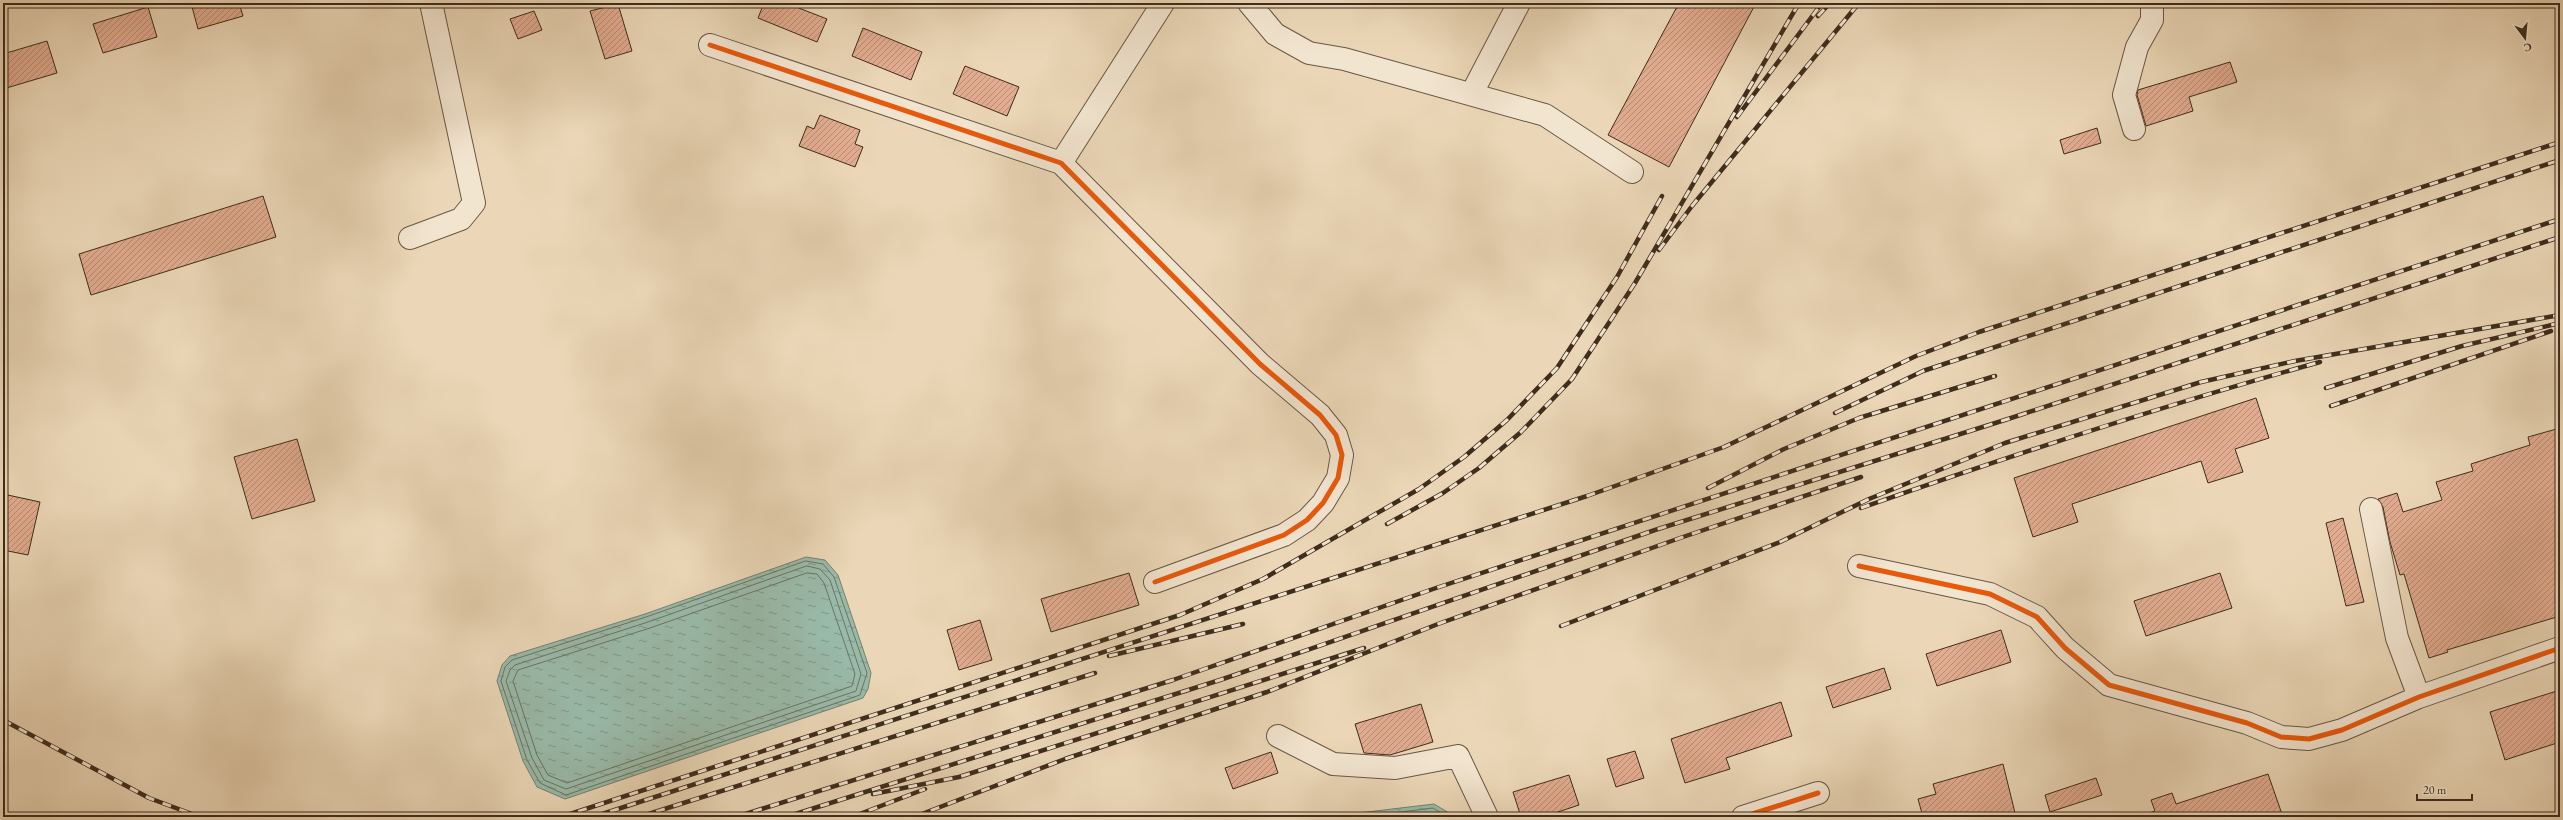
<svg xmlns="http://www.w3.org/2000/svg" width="2563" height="820" font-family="'EB Garamond',serif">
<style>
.water{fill:url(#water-ripples);stroke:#758171}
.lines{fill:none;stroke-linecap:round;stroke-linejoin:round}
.shore{stroke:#6c7362;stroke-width:1}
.building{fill:url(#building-hatch);stroke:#3f2c1c}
.minor-casing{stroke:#6a5743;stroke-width:24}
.minor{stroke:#f2e5d0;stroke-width:22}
.rail-casing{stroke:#3f2c1c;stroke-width:4.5}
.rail{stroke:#f2e5d0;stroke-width:3;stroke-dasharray:9;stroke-linecap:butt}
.cycleway-casing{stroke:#f2e5d0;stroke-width:8}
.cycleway{stroke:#e8590c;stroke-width:5}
</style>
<defs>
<pattern id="water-ripples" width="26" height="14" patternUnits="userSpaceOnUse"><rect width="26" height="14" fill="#99baa9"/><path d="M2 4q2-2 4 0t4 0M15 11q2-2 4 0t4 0" fill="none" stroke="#7e9789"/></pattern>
<pattern id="building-hatch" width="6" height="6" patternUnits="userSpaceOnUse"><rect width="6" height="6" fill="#e2ac90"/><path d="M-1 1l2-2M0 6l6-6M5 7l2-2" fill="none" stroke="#b98c75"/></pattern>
</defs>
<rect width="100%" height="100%" fill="#ebd7b7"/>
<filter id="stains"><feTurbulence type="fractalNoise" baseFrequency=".005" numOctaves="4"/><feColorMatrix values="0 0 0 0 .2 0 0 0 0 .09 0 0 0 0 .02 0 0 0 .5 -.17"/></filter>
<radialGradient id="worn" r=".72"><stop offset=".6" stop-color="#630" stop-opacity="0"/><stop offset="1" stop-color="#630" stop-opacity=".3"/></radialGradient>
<path class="water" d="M806,557L825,560L838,575L871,673L868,689L863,698L565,799L537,787L523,761L497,681L502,665L510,656L645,614Z
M1434,804L1456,817H1325Z"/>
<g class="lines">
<path class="shore" d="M806,561L823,564L834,577L867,673L860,695L566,795L540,783L527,760L501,681L505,667L512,660L646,617Z
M807,566L820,569L830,580L861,674L856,691L566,789L544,780L532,758L506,681L510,670L515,665L648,622Z
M807,573L817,574L824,583L855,674L852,686L567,783L548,775L537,755L513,681L518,670L650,628Z
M1360,817L1433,808L1448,817"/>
</g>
<path class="building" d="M191,3H239L243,16L198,29Z
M764,3H786L827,19L817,42L758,18Z
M1679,3H1756L1669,167L1608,135Z
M618,4L632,51L605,59L590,11Z
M148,7L157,37L103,53L93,24Z
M534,11L542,30L518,39L510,19Z
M863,28L922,52L911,80L852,56Z
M47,41L57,73L3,89V54Z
M2230,62L2237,82L2189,97L2193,111L2146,126L2137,95L2138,90Z
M965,66L1019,87L1007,116L953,94Z
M820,115L860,130L855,144L863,147L855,167L799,146L807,126L814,129Z
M2097,128L2101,143L2064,154L2060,140Z
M263,196L276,237L91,295L79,254Z
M2256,398L2269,438L2235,449L2243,472L2208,483L2201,461L2072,504L2078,522L2033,537L2014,478Z
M2560,428V598H2555L2560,616L2447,650L2448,652L2429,658L2404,574L2400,575L2390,542L2383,507L2378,499L2397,493L2403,512L2442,500L2436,482L2473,471L2471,464L2530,445L2528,437Z
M297,439L315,501L252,519L234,457Z
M3,494L40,502L28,555L3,550Z
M2343,518L2364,602L2346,606L2326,523Z
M1129,573L1139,605L1051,632L1041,599Z
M2220,573L2232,608L2146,636L2134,601Z
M980,620L992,660L959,670L947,630Z
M2001,630L2011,662L1937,686L1926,654Z
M1884,668L1891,689L1833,708L1826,687Z
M2560,690V742L2505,760L2490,712Z
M1781,702L1792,736L1726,758L1730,769L1685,783L1671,739Z
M1421,704L1433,742L1390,755L1364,753L1355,724Z
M1635,751L1644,778L1616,787L1607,759Z
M1271,752L1278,773L1233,789L1225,768Z
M2003,764L2016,817H1923L1918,799L1936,794L1933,784Z
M2268,774L2283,817H2146V814L2155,811L2151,800L2172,793L2176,804Z
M1569,775L1579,805L1543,817H1521L1513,792Z
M2096,778L2102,795L2050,812L2045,795Z"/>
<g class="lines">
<defs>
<path id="minor" d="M1249,3L1275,34L1309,53L1344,59L1545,115L1632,172
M710,45L1061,163L1260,364L1320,415L1336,435L1342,455L1338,478L1323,503L1307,520L1284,535L1155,582
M1472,93L1519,3
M2134,129L2124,95L2137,47L2152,20V3
M1061,163L1163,3
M410,238L461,219L474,203L431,3
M2371,509L2397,638L2419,697
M1859,566L1990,594L2037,617L2065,648L2109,685L2247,723L2281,737L2309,739L2342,730L2419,697L2560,648
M1278,736L1333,764L1395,768L1458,756L1487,817
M1743,817L1818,793"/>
</defs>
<use href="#minor" class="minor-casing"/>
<use href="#minor" class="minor"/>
<defs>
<path id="rail" d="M1818,16L1830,3
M1737,117L1822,3
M1659,250L1692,206L1859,3
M2326,388L2462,346L2560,323
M2331,406L2551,331
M1835,413L1923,371L2560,160
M1708,488L1784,449L1859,418L1995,376
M1861,508C2012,455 2165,405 2320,362
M1387,524L1443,493L1479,468L1521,432L1572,379L1635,283L1799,3
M1561,626L1780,542L1869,499L2005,443L2201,382L2295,361L2560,315
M1109,656L1243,624
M3,720L149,798L200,817
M873,794L959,777L1364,648
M561,817L1180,615L1263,579L1419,489L1464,457L1507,420L1557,368L1617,277L1662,196
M593,817L1587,496L1724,447L1916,356L1979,332L2560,142
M639,817L1095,673
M736,817L1173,680L1436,588L2560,219
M786,817L1220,680L1655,530L2008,419L2560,237
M852,817L925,789
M914,817L1065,759L1267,692L1438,624L1680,538L1861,477"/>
</defs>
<use href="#rail" class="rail-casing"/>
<use href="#rail" class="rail"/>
<defs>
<path id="cycleway" d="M710,45L1061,163L1260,364L1320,415L1336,435L1342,455L1338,478L1323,503L1307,520L1284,535L1155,582
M1859,566L1990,594L2037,617L2065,648L2109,685L2247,723L2281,737L2309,739L2342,730L2419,697L2560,648
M1743,817L1818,793"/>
</defs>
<use href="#cycleway" class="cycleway-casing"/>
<use href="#cycleway" class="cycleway"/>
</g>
<rect width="2563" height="820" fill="none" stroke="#ebd7b7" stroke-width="16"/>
<rect x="4" y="4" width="2555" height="812" fill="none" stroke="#3f2c1c" stroke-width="2"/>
<rect x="8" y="8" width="2547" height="804" fill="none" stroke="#3f2c1c"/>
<g transform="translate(2525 38) rotate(164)" stroke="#f2e5d0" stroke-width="3" paint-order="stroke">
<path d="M0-3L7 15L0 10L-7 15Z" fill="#3f2c1c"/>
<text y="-6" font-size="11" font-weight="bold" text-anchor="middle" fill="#3f2c1c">С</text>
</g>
<path d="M2417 794v6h55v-6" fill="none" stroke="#3f2c1c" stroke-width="2"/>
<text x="2423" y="794" font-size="12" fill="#3f2c1c" stroke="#f2e5d0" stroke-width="3" paint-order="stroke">20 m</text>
<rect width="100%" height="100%" filter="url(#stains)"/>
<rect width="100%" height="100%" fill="url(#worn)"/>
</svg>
